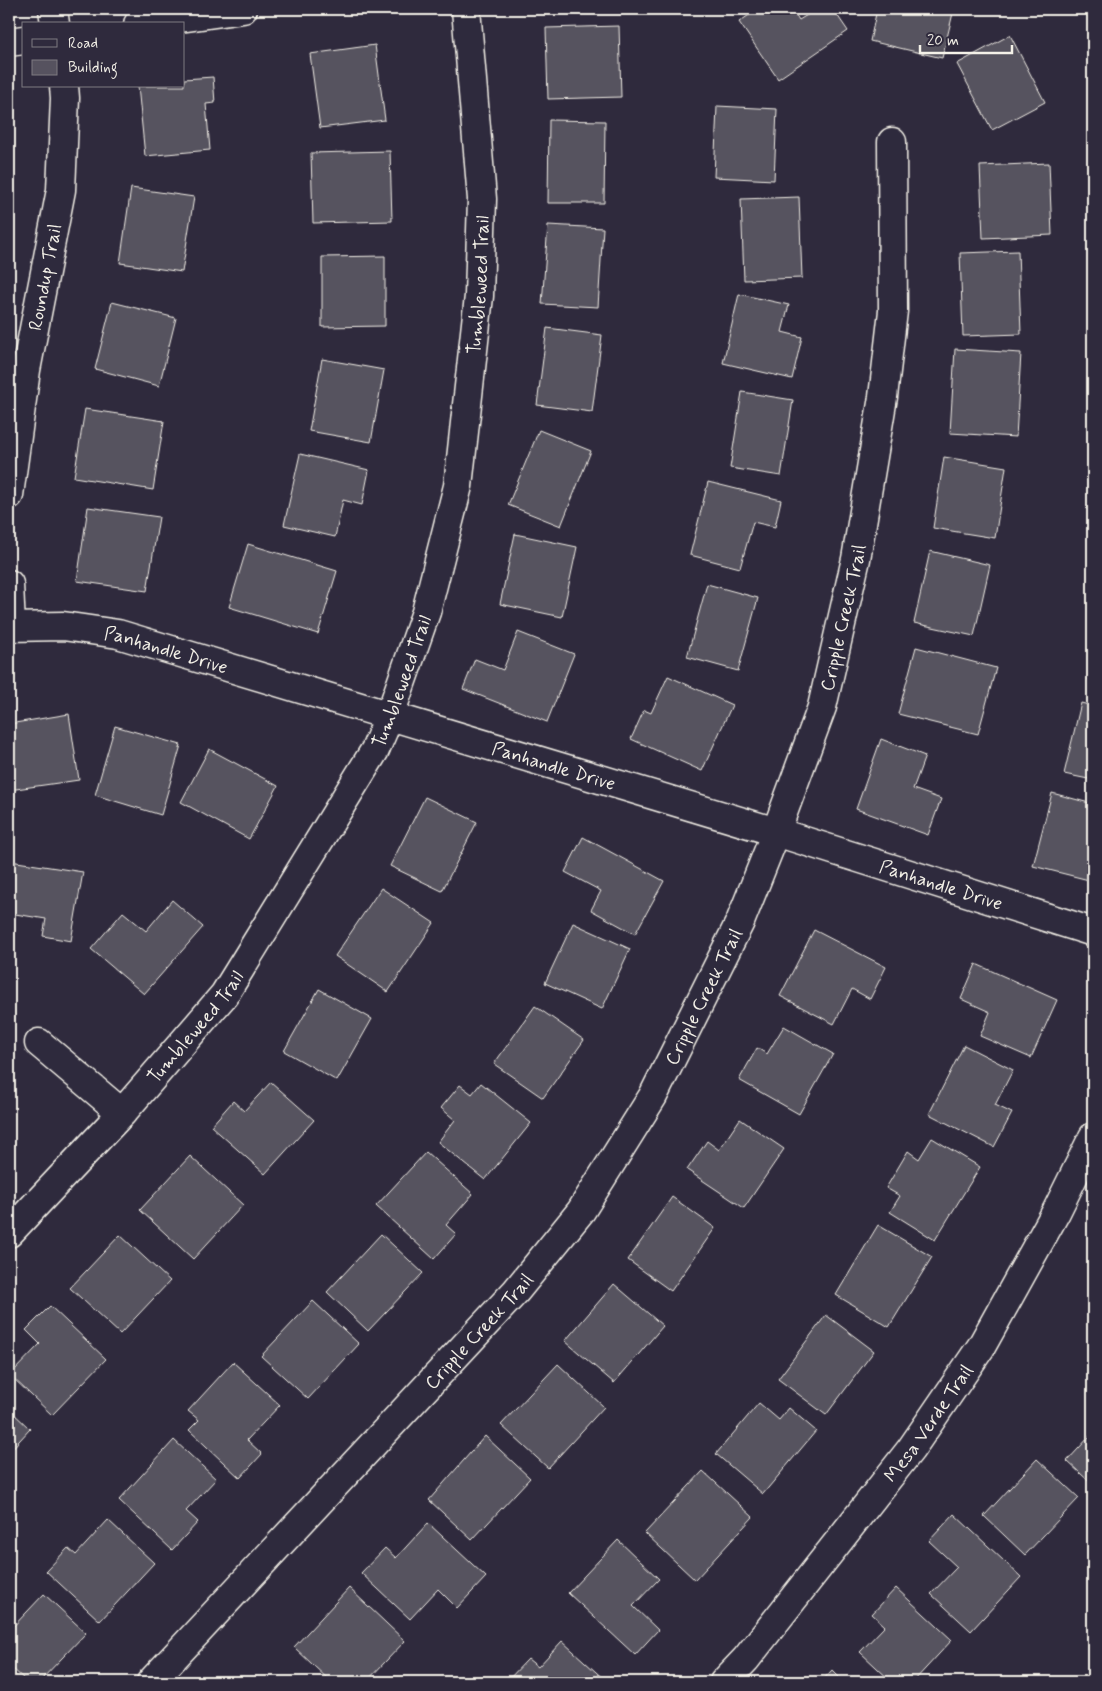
<svg xmlns="http://www.w3.org/2000/svg" width="1102" height="1691" font-family="Mynerve,sans-serif">
<style>
.building{fill:#56525f;stroke:#f4f1e8}
.lines{fill:none;stroke-linecap:round;stroke-linejoin:round}
.street-casing{stroke:#f4f1e8;stroke-width:31}
.secondary-casing{stroke:#f4f1e8;stroke-width:31}
.street{stroke:#2f2a3d;stroke-width:28}
.secondary{stroke:#2f2a3d;stroke-width:28}
.labels{text-anchor:middle;stroke-width:5;stroke-linejoin:round;paint-order:stroke}
.street-label{font-size:19px;fill:#f4f1e8;stroke:#2f2a3d}
</style>
<rect width="100%" height="100%" fill="#2f2a3d"/>
<filter id="ink" filterUnits="userSpaceOnUse"><feTurbulence type="fractalNoise" baseFrequency=".02" numOctaves="2"/><feDisplacementMap in="SourceGraphic" scale="10" xChannelSelector="R" yChannelSelector="G"/><feConvolveMatrix kernelMatrix="1 2 1 2 8 2 1 2 1" color-interpolation-filters="sRGB"/></filter>
<g filter="url(#ink)">
<path class="building" d="M758,9H792L799,20L817,9H833L848,31L778,79L739,22Z
M877,9H954L942,58L870,41Z
M619,26L621,97L548,99L546,28Z
M1010,35L1045,102L992,130L957,64Z
M375,45L385,120L320,128L310,54Z
M213,77L215,103L206,104L210,150L145,156L138,86H184V79Z
M717,106L777,109L774,180L714,177Z
M549,120L605,121L604,203H548Z
M390,151L392,221L313,223L311,153Z
M1049,163L1052,235L983,238L980,166Z
M131,188L194,197L182,272L120,263Z
M799,197L802,278L744,280L741,199Z
M548,225L603,228L598,307L542,304Z
M1018,251L1021,334L963,336L960,253Z
M385,256V326L322,327V257Z
M739,294L789,305L782,332L802,337L792,379L723,363Z
M112,302L176,318L159,386L95,369Z
M547,328L602,335L592,412L537,405Z
M955,349L1021,353L1016,437L950,433Z
M322,359L384,370L371,442L309,431Z
M742,392L793,400L781,476L730,468Z
M85,409L164,421L153,490L74,477Z
M539,430L591,451L561,526L508,505Z
M300,454L369,470L362,505L343,500L335,537L284,525Z
M944,457L1006,467L995,538L933,528Z
M708,482L781,500L775,527L753,522L740,568L690,555Z
M88,507L159,517L147,591L77,581Z
M515,534L577,547L562,617L500,604Z
M248,544L337,571L318,634L229,607Z
M930,551L990,565L974,636L914,623Z
M707,584L758,598L738,671L687,657Z
M518,632L574,654L547,722L463,689L475,659L503,670Z
M916,647L996,668L978,734L898,714Z
M1093,657V682L1088,680Z
M668,676L732,705L702,771L631,739L644,710L651,713Z
M1081,703L1093,706V780L1064,774Z
M69,714L79,780L9,790V724Z
M115,726L181,745L161,815L95,795Z
M881,739L925,756L913,789L941,799L928,835L856,809Z
M209,749L278,786L249,839L181,802Z
M1052,793L1093,804V881L1033,866Z
M425,797L477,822L442,891L390,866Z
M583,837L664,881L635,934L591,910L601,891L565,872Z
M10,861L83,872L71,941L43,936L46,919L9,913V869Z
M381,888L434,923L388,992L335,956Z
M172,900L203,927L144,994L91,949L123,912L146,931Z
M573,923L630,949L602,1009L545,983Z
M814,930L886,967L870,999L852,989L834,1024L780,996Z
M976,964L1057,1000L1031,1058L980,1036L990,1012L961,999Z
M319,989L372,1019L337,1081L284,1051Z
M535,1006L584,1040L543,1098L494,1064Z
M784,1026L833,1054L799,1114L739,1080L757,1048L767,1054Z
M964,1045L1013,1070L995,1105L1012,1113L994,1147L929,1114Z
M271,1082L314,1120L265,1174L211,1126L233,1101L244,1111Z
M481,1083L531,1123L485,1180L438,1142L455,1120L441,1108L460,1085L472,1094Z
M740,1119L784,1149L744,1208L687,1170L707,1141L719,1150Z
M932,1138L980,1167L935,1240L890,1212L900,1196L886,1188L908,1151L919,1159Z
M426,1152L473,1194L446,1225L456,1234L434,1259L376,1206Z
M190,1156L243,1205L193,1259L140,1210Z
M672,1197L715,1228L671,1291L628,1260Z
M878,1225L932,1257L889,1327L836,1295Z
M381,1234L423,1273L368,1331L327,1292Z
M120,1235L170,1281L120,1334L70,1288Z
M614,1284L663,1326L614,1383L565,1341Z
M313,1301L359,1344L308,1399L261,1356Z
M50,1306L106,1359L52,1415L10,1375L40,1344L26,1330Z
M826,1315L874,1351L826,1415L778,1379Z
M233,1362L280,1405L247,1440L262,1454L240,1478L189,1430L199,1420L188,1411Z
M558,1364L604,1407L548,1468L501,1425Z
M759,1403L779,1420L789,1408L816,1431L763,1494L716,1454Z
M9,1409L30,1429L9,1452Z
M485,1436L530,1478L472,1540L429,1500Z
M1090,1436L1093,1439V1485L1067,1461Z
M174,1440L216,1479L186,1511L198,1522L172,1550L119,1500Z
M1037,1459L1079,1498L1025,1555L984,1516Z
M703,1471L753,1517L695,1580L645,1533Z
M954,1514L1021,1577L971,1631L931,1594L957,1567L929,1541Z
M108,1520L154,1563L100,1621L46,1571L68,1548L76,1555Z
M428,1523L486,1577L457,1608L438,1589L410,1619L361,1573L385,1548L396,1558Z
M618,1540L659,1579L633,1606L658,1630L635,1655L568,1593Z
M349,1588L405,1641L366,1682H331L294,1647Z
M896,1588L952,1640L913,1682H892L860,1652L885,1626L872,1614Z
M44,1594L86,1633L39,1682H27L9,1665V1631Z
M562,1641L607,1682H506L528,1659L538,1667Z
M832,1670L844,1682H821Z"/>
<g class="lines">
<defs>
<g id="street">
<path d="M53,9L55,24"/>
<path id="s1" d="M9,495L26,370L61,190L65,98L64,86"/>
<path d="M9,584L11,627"/>
<path id="s2" d="M9,627L63,626L118,634L776,832L1093,932"/>
<path d="M39,1043L122,1113"/>
<path id="s3" d="M9,1233L122,1113L224,995L375,750L390,715L426,612L458,486L479,296L482,199L466,9"/>
<path id="s4" d="M151,1682L516,1291L581,1211L653,1096L740,922L776,832L822,707L856,559L883,397L893,311L892,142"/>
<path id="s5" d="M724,1682L746,1659L911,1449L981,1347L1056,1212L1093,1137"/>
</g>
<path id="secondary" d="M138,24L243,9
M9,42L24,40"/>
</defs>
<use href="#street" class="street-casing"/>
<use href="#secondary" class="secondary-casing"/>
<use href="#street" class="street"/>
<use href="#secondary" class="secondary"/>
</g>
</g>
<g class="labels">
<g class="street-label">
<text dy="7" stroke="none"><textPath href="#s1" startOffset="221">Roundup Trail</textPath></text>
<text dy="7" stroke="none"><textPath href="#s3" startOffset="1088">Tumbleweed Trail</textPath></text>
<text dy="7" stroke="none"><textPath href="#s4" startOffset="1290">Cripple Creek Trail</textPath></text>
<text dy="7" stroke="none"><textPath href="#s2" startOffset="160">Panhandle Drive</textPath></text>
<text dy="7" stroke="none"><textPath href="#s3" startOffset="682">Tumbleweed Trail</textPath></text>
<text dy="7" stroke="none"><textPath href="#s2" startOffset="565">Panhandle Drive</textPath></text>
<text dy="7" stroke="none"><textPath href="#s2" startOffset="970">Panhandle Drive</textPath></text>
<text dy="7" stroke="none"><textPath href="#s4" startOffset="885">Cripple Creek Trail</textPath></text>
<text dy="7" stroke="none"><textPath href="#s3" startOffset="278">Tumbleweed Trail</textPath></text>
<text dy="7" stroke="none"><textPath href="#s4" startOffset="480">Cripple Creek Trail</textPath></text>
<text dy="7" stroke="none"><textPath href="#s5" startOffset="330">Mesa Verde Trail</textPath></text>
</g>
</g>
<rect width="1102" height="1691" fill="none" stroke="#2f2a3d" stroke-width="30"/>
<rect x="15" y="15" width="1072" height="1661" fill="none" stroke="#f4f1e8" stroke-width="2" filter="url(#ink)"/>
<rect x="22" y="22" width="162" height="65" fill="#2f2a3d" stroke="#7e7a81"/>
<rect x="32" y="39" width="25" height="8" fill="#2f2a3d" stroke="#7e7a81"/>
<text x="68" y="48" font-size="15" fill="#f4f1e8">Road</text>
<rect x="32" y="60" width="25" height="15" fill="#56525f" stroke="#7e7a81"/>
<text x="68" y="72" font-size="15" fill="#f4f1e8">Building</text>
<path d="M920 45v8h92v-8" fill="none" stroke="#f4f1e8" stroke-width="2.5"/>
<text x="927" y="45" font-size="15" fill="#f4f1e8" stroke="#2f2a3d" stroke-width="4" paint-order="stroke">20 m</text>
</svg>
